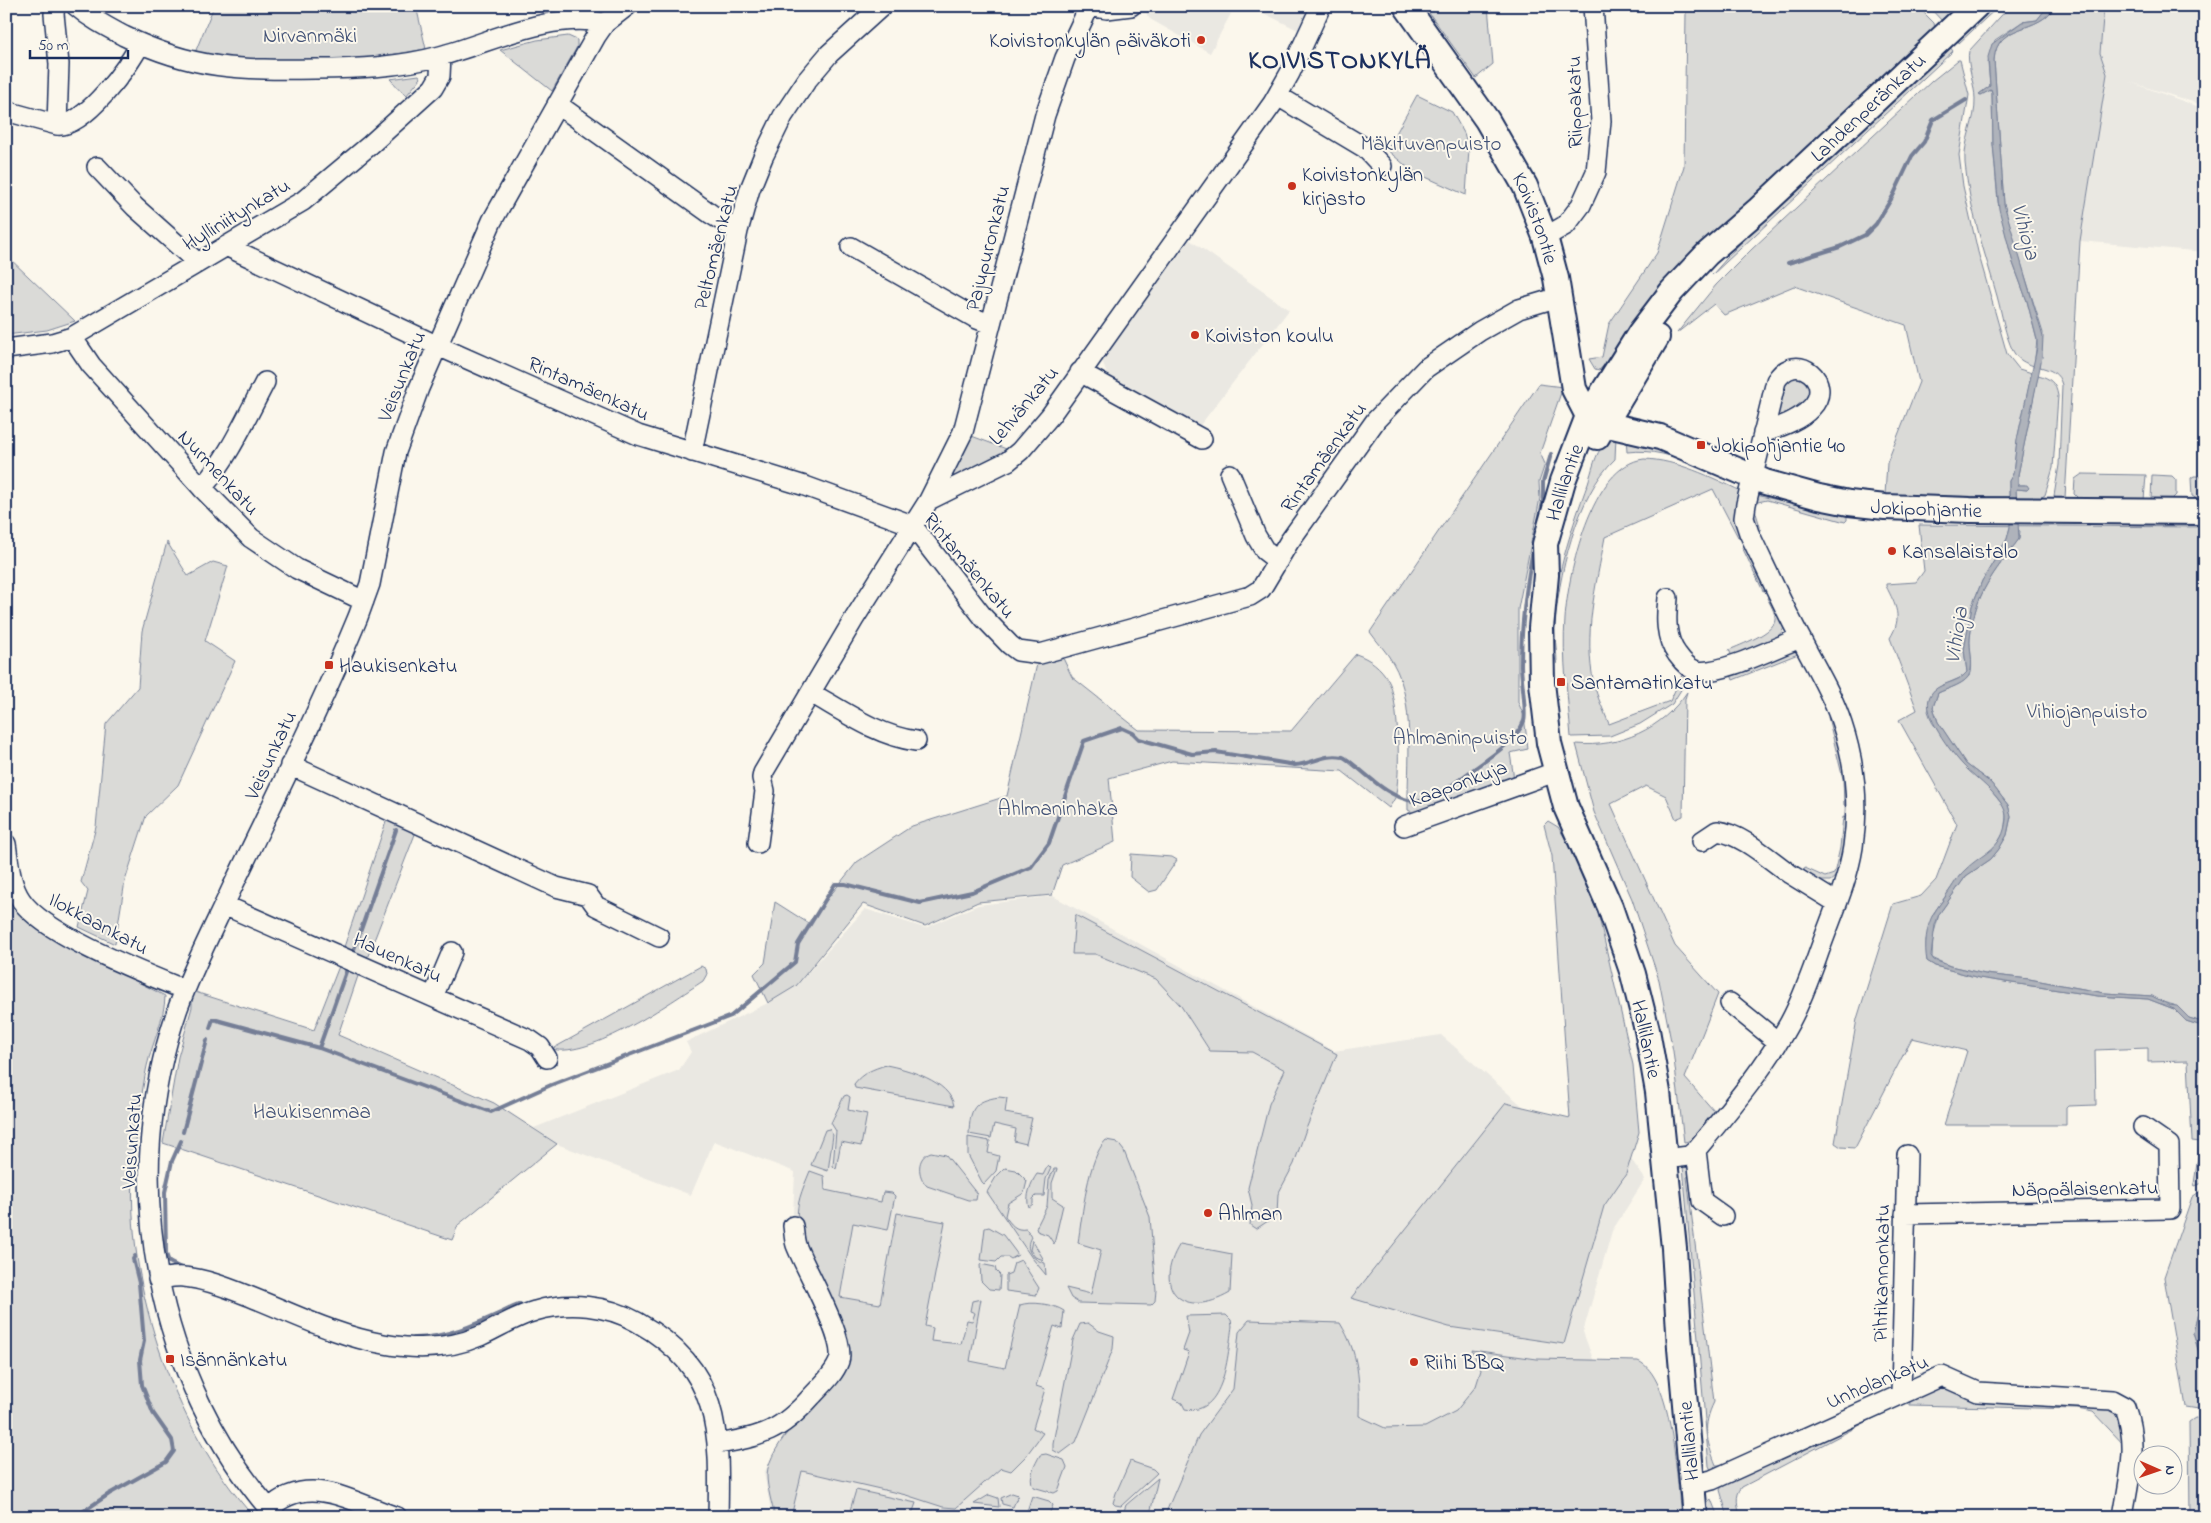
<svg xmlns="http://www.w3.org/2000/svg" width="2211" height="1523" font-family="'Indie Flower',sans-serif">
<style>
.built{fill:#eae8e2}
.green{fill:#dadad7;stroke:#7a849a}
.water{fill:#afb3bb;stroke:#747e96}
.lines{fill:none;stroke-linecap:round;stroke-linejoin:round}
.stream{stroke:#747e96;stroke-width:4}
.minor-casing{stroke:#1b2f5e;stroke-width:22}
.major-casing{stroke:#1b2f5e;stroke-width:28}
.minor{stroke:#fbf7ec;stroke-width:19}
.major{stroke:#fbf7ec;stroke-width:24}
.poi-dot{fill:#c8321e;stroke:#fbf7ec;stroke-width:2}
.labels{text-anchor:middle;stroke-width:4;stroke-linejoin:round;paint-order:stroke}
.park-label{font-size:21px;fill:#415176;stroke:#fbf7ec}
.poi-label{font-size:21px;fill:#1b2f5e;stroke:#fbf7ec;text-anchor:start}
.street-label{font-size:21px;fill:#1b2f5e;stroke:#fbf7ec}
.water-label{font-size:22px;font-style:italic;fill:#47577a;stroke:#fbf7ec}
.district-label{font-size:26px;font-weight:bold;letter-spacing:1px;fill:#1b2f5e;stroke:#fbf7ec}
</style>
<rect width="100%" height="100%" fill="#fbf7ec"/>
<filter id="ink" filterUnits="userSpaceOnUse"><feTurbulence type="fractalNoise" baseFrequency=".02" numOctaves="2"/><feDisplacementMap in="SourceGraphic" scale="10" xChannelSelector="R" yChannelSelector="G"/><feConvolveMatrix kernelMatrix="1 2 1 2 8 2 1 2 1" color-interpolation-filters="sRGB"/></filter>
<g filter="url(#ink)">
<path class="built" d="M1152,6H1235L1210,53L1150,19L1147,15V10Z
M1249,6H1309L1298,30Z
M2104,6H2205V106L2130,82L2205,109V252L2080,241L2107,74L2100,53Z
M1190,240L1289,310L1198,428L1107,375L1102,360Z
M1053,896L1334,1051L1441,1035L1564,1142L1598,1112L1645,1179L1612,1231L1583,1332L1651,1517H772L764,1473L783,1437L840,1372L792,1236L795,1172L714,1141L691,1195L557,1144L534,1128L679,1070L691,1052L686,1042L768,1003L796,986L865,909L925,928L978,905Z"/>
<path class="green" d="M214,6H416L426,49L342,63L226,62L194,55Z
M1424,6H1488L1493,64L1476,78Z
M1680,6H1917L1934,23L1935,29L1610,367L1605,365L1599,370L1595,369L1589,359L1602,357L1609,324L1657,253L1684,166L1686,12Z
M1928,6H1960L1943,22Z
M1989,6H1999L1959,43L1958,38Z
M2010,6H2048L2037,20L2022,22L1995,40L1988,63L1990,86L1979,94L1981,95L1990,90L1992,93L1993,144L1998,202L2013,263L2027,301L2037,340L2034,366C2025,363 2018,360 2013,351C2005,335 2002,314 1997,296C1985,253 1969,208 1965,163C1963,140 1976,121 1975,99C1975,85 1966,62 1969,51Z
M2055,6H2104L2100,53L2107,74L2080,241L2065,498L2056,499L2054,496L2059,465L2062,385C2059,373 2051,370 2040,367L2043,333L2015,244L2004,204L1994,60C1997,21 2039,35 2055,6Z
M568,36L577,40V47L552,91L500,50L537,40Z
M1949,46L1953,51L1712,275L1764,216Z
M1958,60H1960L1969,95L1959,155L1963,186L1978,252L2007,354L2019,369L2032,373L2017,440L2013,474L2009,481V497L1885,495L1887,463L1919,382L1906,325L1794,286L1724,315L1714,304L1677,333L1716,285L1752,249L1932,81Z
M419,75L421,78L406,96L390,79Z
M1417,95L1452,112L1464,133L1469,149L1466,195L1412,171L1387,150Z
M6,255L75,321L47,330L6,335Z
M1787,375L1806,378L1811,392L1805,402L1775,424Z
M2038,375C2050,378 2056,383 2058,396L2053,468L2045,495L2040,498H2016V489L2027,490L2025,485H2018V475Z
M1539,384L1563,387L1540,453L1545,464L1539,482L1540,498L1518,609V702L1524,716L1528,749L1510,753L1514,779L1414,813L1408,810C1407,765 1416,702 1393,663C1387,652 1377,642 1370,632Z
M969,435L1009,450L958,482L950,473Z
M1616,436L1615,459C1577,494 1557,579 1555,630C1555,641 1557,653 1557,664C1539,621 1572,526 1588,483C1592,471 1595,454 1604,444C1607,440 1611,438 1616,436Z
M1626,436L1696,464C1672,456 1652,449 1627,452Z
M1644,459C1677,460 1711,477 1741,491L1742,536L1738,537L1713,489L1605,537C1596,586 1583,634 1594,684C1597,697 1604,711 1609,724L1670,701L1684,671L1691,674L1672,704L1640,724L1610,736L1571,737C1568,698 1562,658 1565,619C1568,574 1591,465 1644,459Z
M2082,474L2146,475L2144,500L2079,499L2074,494L2075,479Z
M2152,475L2172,476L2176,480V495L2172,499L2151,500Z
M2194,476H2205V500H2199L2192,496L2191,478Z
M1752,494L1847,516V520L1845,522L1767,500L1753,503L1761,530L1754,532C1747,519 1748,508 1752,494Z
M1919,525L2205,527V1023L2189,1018L2174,1005L2162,1002L2152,996L2105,993L2029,979L1985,974L1950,966L1932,958L1933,936L1939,914L1966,876L1991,859L1999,849L2007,835L2011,816L2008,805L1991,783L1966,764L1938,722L1933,707L1938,693C1949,688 1965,684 1971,673C1973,666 1969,647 1970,638C1975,593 1993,574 2019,539L2020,531L2010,527L2007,539L1982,581L1972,606L1964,650L1967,672L1962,677L1939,687L1928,711L1932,722L1952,751L1964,766L1989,788L2005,808L2006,817L2004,832L1996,846L1961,874L1933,914L1926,940L1927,961L1935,966L1979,978L2098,996L2148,999L2174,1009L2186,1021L2205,1027V1182L2195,1186L2194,1184L2200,1142L2192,1141L2188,1061L2148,1062V1048L2095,1050L2096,1105L2068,1106L2066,1108V1125H1944L1967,1051L1912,1038L1855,1148L1841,1147L1835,1143L1857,1019L1893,904L1921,896L1936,880L1957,824L1899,720L1917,710L1890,638C1903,617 1896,606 1886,586V584L1916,582L1924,571Z
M167,542L188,576L213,562L228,566L205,641L235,661L178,785L146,816L125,881L115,944L79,927L88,891L81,882L96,827L106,724L138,687L142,631Z
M1745,545L1767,589L1763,591L1742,547Z
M1771,596L1785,626C1777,645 1750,651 1733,658L1729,650C1740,645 1774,633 1775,620C1776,613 1770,604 1767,598Z
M1797,649L1816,679L1812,681L1798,654L1733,680L1730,672Z
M1356,654C1370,659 1381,667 1388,680C1399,698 1401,777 1395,798C1393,801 1391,805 1389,808L1342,771L1172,761L1109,778L1115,842L1062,865L1052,895L978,902L925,926L863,904L796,986L768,1003L754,974L765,963L775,902L808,923L857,862L912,826L1007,796L1037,664L1062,656L1072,677L1139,730L1291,731Z
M1687,692L1685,699L1683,816L1676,819L1666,796L1646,786L1611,804L1675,946L1718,994L1685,1078L1714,1111C1708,1125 1700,1140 1684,1142L1673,1051L1659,980L1632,899L1594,812L1576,744C1620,748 1662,729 1687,692Z
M1832,715L1846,779L1847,806L1844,805L1843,779L1828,717Z
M388,816L417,829L366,961L343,950Z
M1843,817L1847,818C1845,835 1845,873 1830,881H1819L1803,872L1805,868L1825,877L1834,874L1840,848Z
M1548,821L1558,827L1567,841L1598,913L1633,1065L1639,1132L1626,1174L1604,1206L1564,1344L1449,1327L1351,1298L1506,1103L1570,1118L1552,856L1544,825Z
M1131,854L1172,857L1177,860L1157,890L1149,892L1130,877Z
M6,901L37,928L63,943L165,996C165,1017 152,1044 147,1066C141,1094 138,1123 135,1152C120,1273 172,1427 254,1517H6Z
M1075,915L1337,1054L1306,1129L1294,1164L1278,1194L1277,1215L1256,1229L1250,1225L1252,1205L1248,1188L1269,1104L1285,1070L1252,1052L1210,1051L1181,1006L1156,979L1095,954H1072Z
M341,961L360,970L338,1035L494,1103L557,1144L458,1225L452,1240L163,1143L178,1057L192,1007V991L314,1030Z
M701,966L706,969L707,974L703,981C671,1002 590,1059 552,1049Z
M886,1065C907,1069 950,1081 954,1106L855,1088L854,1084C862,1073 873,1069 886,1065Z
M847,1095L850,1097L848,1110L867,1114L861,1146L841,1142L836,1169L833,1166L836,1131L831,1123L844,1096Z
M999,1097L1007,1098L1005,1113L1032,1118L1026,1144L1014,1141L1016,1129L994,1124L991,1138L969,1134C970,1109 973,1101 999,1097Z
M829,1129L833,1135L828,1171L811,1165L825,1130Z
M968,1137L990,1141L988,1153L999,1156L996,1171L984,1184L982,1182L968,1155Z
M1106,1140L1117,1142L1124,1151L1150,1217L1156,1290L1155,1301L1151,1305L1079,1303L1071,1298L1066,1288L1091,1294L1101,1250L1078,1243C1082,1216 1088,1158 1106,1140Z
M931,1152L946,1155L977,1194L976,1200H968L927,1186C917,1176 916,1157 931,1152Z
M1687,1161L1694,1175L1687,1177L1714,1402C1702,1427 1706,1439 1716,1465H1728L1711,1470L1709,1466L1683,1166L1684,1163Z
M1048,1165L1051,1168L1046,1179L1044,1196H1036L1033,1199V1204L1029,1207C1025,1198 1031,1182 1037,1174L1043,1175Z
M1005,1168L1016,1170L1027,1181L1024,1193L1008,1203L1005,1216C1011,1224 1015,1231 1026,1229L1031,1237C1024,1249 1032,1260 1045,1263L1046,1275L1032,1258L987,1192L996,1177Z
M1054,1169H1057L1052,1183V1198L1063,1205L1054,1244L1048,1235L1037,1231L1036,1228L1047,1206L1049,1180Z
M810,1171L824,1176L825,1190L881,1202L883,1192L892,1193L895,1196L888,1230L853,1223L840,1297L880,1304L897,1213L945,1222L925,1326L933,1328L931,1341L961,1344L967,1320L972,1321L975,1313L970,1311L972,1301L981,1299L970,1361L1005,1368L1020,1305C1031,1301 1054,1304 1064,1311L1062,1329L1054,1326L1036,1386L1045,1389L1033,1428L1043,1433L1025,1457L1011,1471L1001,1468L956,1508L943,1507L906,1495L802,1471L791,1517H775C772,1504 767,1488 767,1475C768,1445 820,1395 840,1372L798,1226C795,1204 802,1191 810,1171Z
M2205,1188V1282L2193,1333L2203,1367L2205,1410L2186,1407L2164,1277L2192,1197Z
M989,1227L1003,1235L1018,1255L1011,1259L1008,1257H1001L996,1262L981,1260L985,1228Z
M1032,1240L1044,1260L1035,1257L1030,1250Z
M1180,1244L1232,1254L1230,1293C1184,1320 1151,1290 1180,1244Z
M1021,1260L1039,1288L1036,1295L1006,1291V1275L1011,1273L1014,1263Z
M980,1264L995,1267L996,1271L1000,1275L999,1290L989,1289L981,1281Z
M2205,1306V1350L2201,1319Z
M1226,1315L1231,1320L1232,1326C1228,1353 1225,1417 1185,1409L1182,1403L1173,1399L1189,1352L1183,1350L1189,1333L1186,1316Z
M1249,1320L1340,1323C1359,1354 1360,1380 1359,1416L1385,1428L1425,1427L1456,1411L1476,1386L1481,1370L1472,1350L1537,1359L1638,1361C1673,1376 1677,1481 1681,1517H1164L1199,1435L1233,1389L1239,1332Z
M1088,1323L1099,1331L1114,1336L1113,1349L1076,1442L1060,1454L1053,1450V1443L1073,1340L1080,1324Z
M1932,1385L2104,1406L2121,1415L2127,1448L2093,1412L2077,1409L1910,1405L1909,1396Z
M1891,1409L1742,1487C1734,1496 1738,1506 1740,1517H1728L1720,1490L1724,1482Z
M2195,1418L2205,1419V1517H2190L2189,1422Z
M1046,1454L1064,1460L1067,1467L1058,1491L1054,1493L1033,1487C1028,1475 1035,1465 1040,1455Z
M1130,1461L1153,1469L1157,1473L1121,1506L1115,1505L1113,1503L1116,1493Z
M1158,1478L1150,1514L1129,1515L1124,1511L1126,1505Z
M856,1490L916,1503L911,1517H848Z
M1012,1493L1018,1495L1013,1507L1002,1504L1001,1498Z
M989,1495L998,1498L999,1507L974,1504Z
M1032,1496L1049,1501L1053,1505L1048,1517H1025Z
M1711,1499L1718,1517H1704L1703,1506Z"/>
<path class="water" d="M2048,6H2055C2039,35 1997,21 1994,60L2004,204L2043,337L2042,357L2018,475V485H2027L2029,488L2027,490L2016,489L2019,539C1993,574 1975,593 1970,638C1969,649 1974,663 1970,673C1967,684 1948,688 1938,693L1933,707L1938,722L1966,764L1991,783L2008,805L2011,816L2007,835L1999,849L1991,859L1966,876L1939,914L1935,925L1931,956L1934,960L1950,966L1985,974L2029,979L2105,993L2152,996L2169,1005L2177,1006L2189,1018L2205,1023V1027L2186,1021L2174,1009L2148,999L2098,996L1979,978L1935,966L1927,961C1924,947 1926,925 1934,913C1938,906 1943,901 1947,894C1953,886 1957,877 1965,870C1983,852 2003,850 2006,819C2008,800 1975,778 1963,765C1951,752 1921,714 1930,696C1936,682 1958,684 1967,672L1964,650L1972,606L1982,581L2007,539L2010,527L2009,481L2013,474L2017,440L2037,348V340L2027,301L2013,263L1999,209L1993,144L1992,93L1991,90L1981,95L1979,94L1990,86L1988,57L1992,44L2022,22L2037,20Z
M2205,1282V1306L2201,1319L2205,1350V1386L2200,1354L2193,1333Z"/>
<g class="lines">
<path class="stream" d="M380,57L400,55
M1788,263L1840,247L1865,235L1876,224L1893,196L1912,156L1924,142L1933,120L1966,100
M1538,525L1543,502V482L1551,454
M352,955L396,830
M210,1028L213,1019L319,1048L491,1112L551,1085L731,1016L795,962L798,944L835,884H845L920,903L972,892L1031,867L1049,843L1084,741L1122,728L1133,733L1139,739L1192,754L1216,752L1295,765C1312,764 1325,753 1343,757C1348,759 1353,765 1358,768C1374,781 1391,798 1413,801C1432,803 1449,787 1463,777C1481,763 1516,743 1524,721C1527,713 1521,678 1521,665C1521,624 1526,585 1534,545
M319,1048L348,966
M183,1132L207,1040
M181,1268L169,1262L166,1254L165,1192L172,1161L181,1141
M414,1338C452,1338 486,1319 520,1304
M75,1517L109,1494L166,1462L174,1451L172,1440L153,1413L142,1385L140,1360L144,1341L139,1283L133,1259L135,1256"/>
<defs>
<path id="minor" d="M55,6L54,14L59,64L57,125
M76,6C91,19 107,27 124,36C194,70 241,70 316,69C358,69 399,67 440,56C492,42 550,11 605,23
M1088,6L1107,9L1131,6
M1278,96L1365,148L1382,166
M557,104L711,214L738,231
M6,111L57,125C83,129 130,65 140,44
M97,167L135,207L198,263
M1545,237L1566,225L1581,205L1596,172L1601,121L1593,6
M226,246L438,346L638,435L805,486L912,525L984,618L1010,645L1018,651L1040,654L1250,596L1261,589L1289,542L1376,420L1426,368L1480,331L1519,309L1559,297
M851,247L977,319L990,324
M72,337L91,365L202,488L251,538L297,569L364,601
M6,349L52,343L72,337L303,201L370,145L433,88L440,76L441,56
M1080,372L1202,439
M692,452L738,231L750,189L763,157L783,116L807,80L829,54L882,6
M1230,474L1256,536L1265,551L1278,561
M202,488C229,457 246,418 265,382
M929,500L963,432L1045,115L1065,58L1089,7
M1668,598C1666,617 1665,638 1677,654C1682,661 1689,669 1697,671C1721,675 1776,647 1800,638
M811,693C843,711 878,736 916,741
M290,765L556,887L588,895L596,906L659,937
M1404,826L1555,772
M1702,841L1717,831C1742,834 1770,860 1790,874C1806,884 1821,893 1837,903
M758,843L765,791L762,778L763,773L854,619L929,500L1008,461L1020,451L1050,416L1273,103L1290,73L1321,6
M6,844C9,863 10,884 21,900C43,934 146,974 185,990
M224,905L530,1040L540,1047L547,1058
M433,997L452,952
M1730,1003L1778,1042
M1696,1150L1702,1201L1723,1216
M1665,1159L1689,1156L1696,1150C1730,1109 1765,1068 1790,1022C1804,996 1813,968 1823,941C1834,911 1848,879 1853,847C1859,806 1855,763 1842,724C1832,693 1815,667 1801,639C1782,604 1766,568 1749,533L1744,518L1746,504L1776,381C1796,348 1836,383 1811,408C1799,421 1779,427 1763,433
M1905,1214L2170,1209L2169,1145L2143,1127
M158,1279C167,1278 176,1276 184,1277C205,1279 226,1287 246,1295C290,1312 336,1336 384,1344C416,1350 450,1349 480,1336C498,1328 516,1316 535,1311C569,1301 607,1305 637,1322C721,1369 720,1431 718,1517
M1901,1393L1907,1155
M718,1444C763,1436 780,1432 811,1397C820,1387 834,1375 839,1361C847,1340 805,1269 796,1245C794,1239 794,1232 793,1226
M1691,1485L1712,1480L1942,1376L1978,1392L2112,1400L2125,1407C2139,1446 2129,1477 2123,1517
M269,1509C309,1471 353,1503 397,1517
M276,1517C154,1380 117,1180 178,1008C193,967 214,927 232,888C275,798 320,709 358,617L370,584L396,452L419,388L492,221L596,36L605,23L627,6"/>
<g id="major">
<path id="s1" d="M1406,6L1487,120L1525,186L1545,237L1556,278L1574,389L1588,416L1604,424L1660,437L1765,482L1819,497L1849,503L1885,507L1970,510L2205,512"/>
<path d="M1597,437L1657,337"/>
<path id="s2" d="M1695,1517L1680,1348L1674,1248L1658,1092L1647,1030L1633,974L1610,907L1566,807L1549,743L1542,683L1541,628L1546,575L1545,544L1563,481L1588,416L1640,333L1672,291L1707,254L1759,209L1976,6"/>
</g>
</defs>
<use href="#minor" class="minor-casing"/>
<use href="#major" class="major-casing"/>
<use href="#minor" class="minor"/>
<use href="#major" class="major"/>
</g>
</g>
<g class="poi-dot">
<circle cx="1201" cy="40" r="5"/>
<circle cx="1292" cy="186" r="5"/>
<circle cx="1195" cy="335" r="5"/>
<rect x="1696" y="440" width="10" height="10" rx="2.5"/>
<circle cx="1892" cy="551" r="5"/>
<rect x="324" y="660" width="10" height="10" rx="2.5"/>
<rect x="1556" y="677" width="10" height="10" rx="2.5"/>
<circle cx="1208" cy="1213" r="5"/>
<rect x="165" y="1354" width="10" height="10" rx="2.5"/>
<circle cx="1414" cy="1362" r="5"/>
</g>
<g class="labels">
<g class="park-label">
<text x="310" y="42">Nirvanmäki</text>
<text x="1431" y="150">Mäkituvanpuisto</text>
<text x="2087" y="718">Vihiojanpuisto</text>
<text x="1460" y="744">Ahlmaninpuisto</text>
<text x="1058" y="815">Ahlmaninhaka</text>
<text x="312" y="1118">Haukisenmaa</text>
</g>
<g class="poi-label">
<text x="1191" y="47" text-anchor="end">Koivistonkylän päiväkoti</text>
<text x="1302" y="181">Koivistonkylän<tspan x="1302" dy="24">kirjasto</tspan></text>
<text x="1205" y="342">Koiviston koulu</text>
<text x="1711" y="452">Jokipohjantie 40</text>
<text x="1902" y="558">Kansalaistalo</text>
<text x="339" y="672">Haukisenkatu</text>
<text x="1571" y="689">Santamatinkatu</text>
<text x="1218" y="1220">Ahlman</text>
<text x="180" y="1366">Isännänkatu</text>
<text x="1424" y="1369">Riihi BBQ</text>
</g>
<g class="street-label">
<text transform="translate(1574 102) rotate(-91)" y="7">Riippakatu</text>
<text dy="7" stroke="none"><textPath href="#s2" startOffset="1548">Lahdenperänkatu</textPath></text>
<text transform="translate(236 214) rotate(-31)" y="7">Hylliniitynkatu</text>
<text dy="7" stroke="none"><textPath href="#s1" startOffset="250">Koivistontie</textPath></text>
<text transform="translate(715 247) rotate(-76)" y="7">Peltomäenkatu</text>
<text transform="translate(987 248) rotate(-76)" y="7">Pajupuronkatu</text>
<text transform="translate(401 376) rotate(-68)" y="7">Veisunkatu</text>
<text transform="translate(589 388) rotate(24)" y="7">Rintamäenkatu</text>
<text transform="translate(1023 405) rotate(-50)" y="7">Lehvänkatu</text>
<text transform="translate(1323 457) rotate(-54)" y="7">Rintamäenkatu</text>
<text transform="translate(219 472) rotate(47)" y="7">Nurmenkatu</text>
<text dy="7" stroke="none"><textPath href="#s2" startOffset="1058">Hallilantie</textPath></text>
<text dy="7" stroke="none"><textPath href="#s1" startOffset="810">Jokipohjantie</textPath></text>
<text transform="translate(970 565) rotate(50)" y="7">Rintamäenkatu</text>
<text transform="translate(270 755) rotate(-65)" y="7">Veisunkatu</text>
<text transform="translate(1458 783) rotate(-20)" y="7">Kaaponkuja</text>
<text transform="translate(99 923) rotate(28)" y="7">Ilokkaankatu</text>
<text transform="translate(398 957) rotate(24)" y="7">Hauenkatu</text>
<text transform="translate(1647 1039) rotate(78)" y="7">Hallilantie</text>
<text transform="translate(131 1141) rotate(-86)" y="7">Veisunkatu</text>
<text transform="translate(2085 1188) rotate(-1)" y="7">Näppälaisenkatu</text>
<text transform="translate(1881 1273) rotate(-89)" y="7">Pihtikannonkatu</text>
<text transform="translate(1877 1381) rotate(-23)" y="7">Unholankatu</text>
<text transform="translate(1688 1441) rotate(-95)" y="7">Hallilantie</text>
</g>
<g class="water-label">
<text transform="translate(2027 231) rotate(75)" y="8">Vihioja</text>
<text transform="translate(1955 635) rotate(-81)" y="8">Vihioja</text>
</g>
<g class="district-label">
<text x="1340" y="68">KOIVISTONKYLÄ</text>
</g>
</g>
<rect width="2211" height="1523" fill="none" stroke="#fbf7ec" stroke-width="25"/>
<rect x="12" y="12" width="2186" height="1498" fill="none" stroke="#1b2f5e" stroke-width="2" filter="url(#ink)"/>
<g transform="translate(2158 1470) rotate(92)"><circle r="24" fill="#fbf7ec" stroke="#a1a7b3"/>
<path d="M0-4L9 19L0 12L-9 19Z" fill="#c8321e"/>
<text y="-8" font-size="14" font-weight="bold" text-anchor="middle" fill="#1b2f5e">N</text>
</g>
<path d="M30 50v8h98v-8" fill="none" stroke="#1b2f5e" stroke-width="2.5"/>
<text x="38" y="50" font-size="15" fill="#1b2f5e" stroke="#fbf7ec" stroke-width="4" paint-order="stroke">50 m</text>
</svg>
